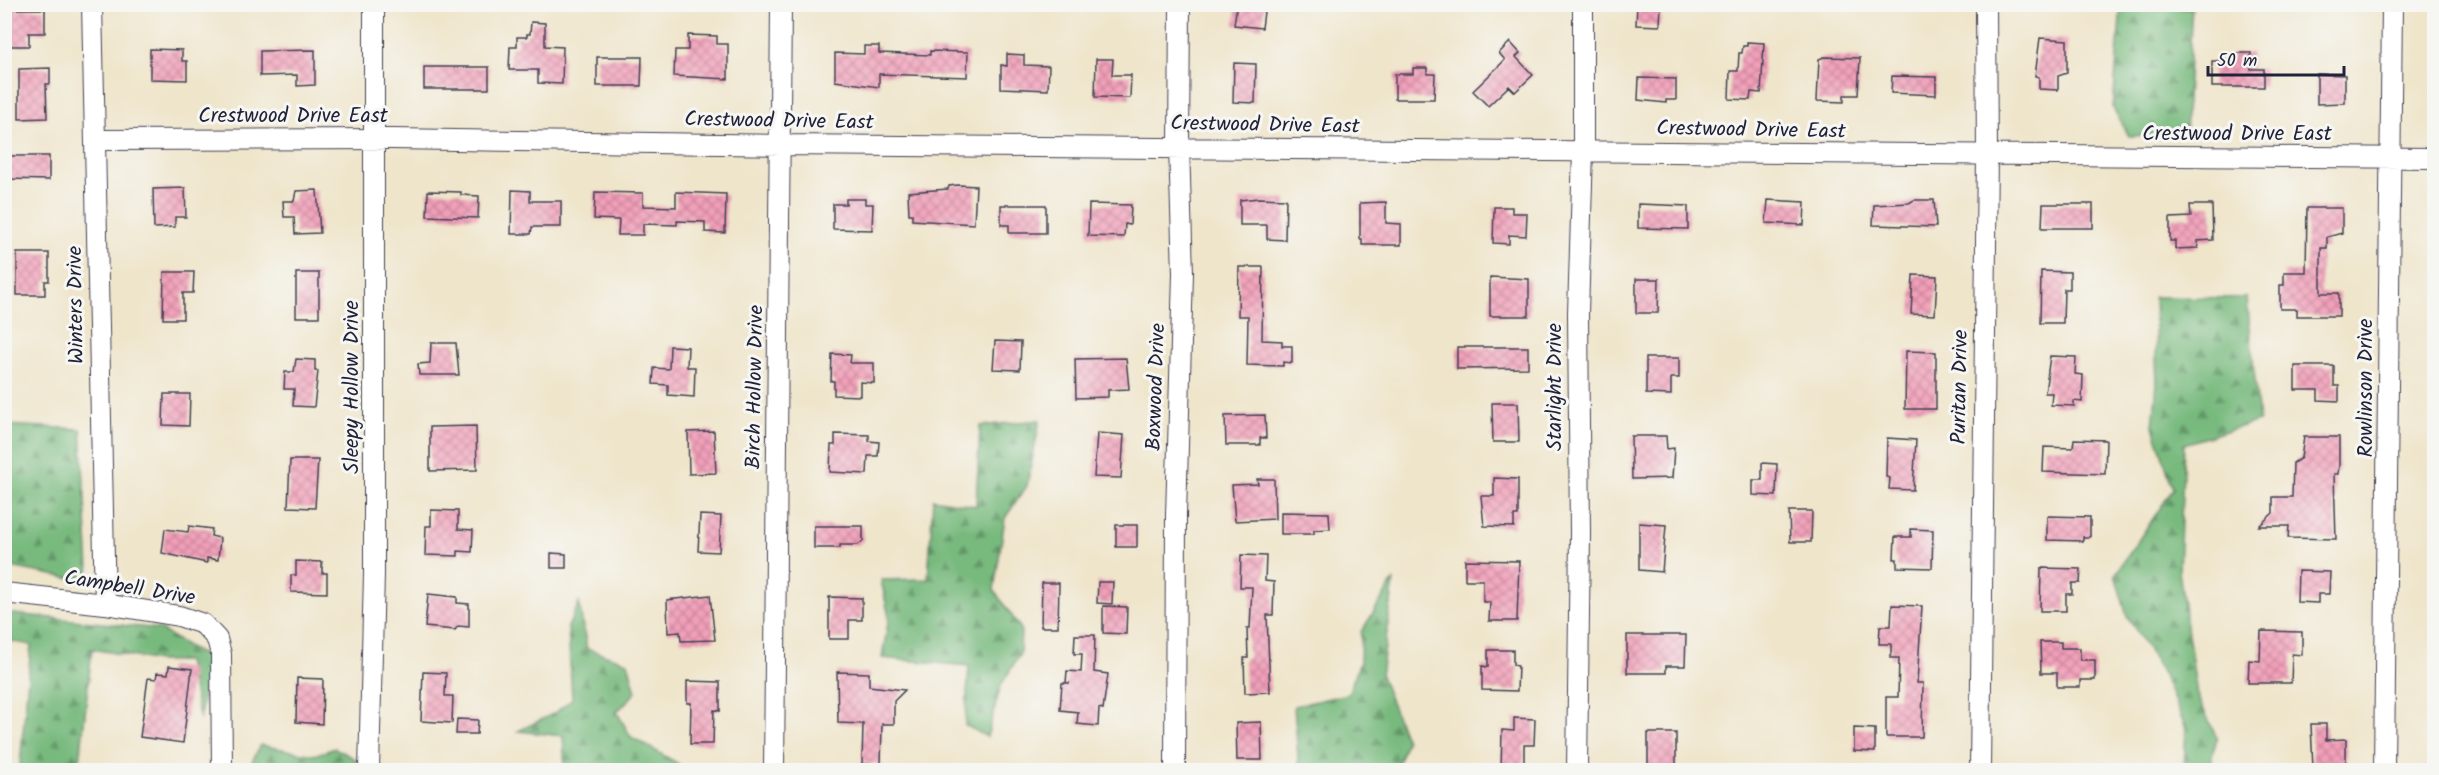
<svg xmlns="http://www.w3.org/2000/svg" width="2439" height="775" font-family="Kalam,sans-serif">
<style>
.forest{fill:url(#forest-firs);stroke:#4d6e5c;stroke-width:1.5}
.building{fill:url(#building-cross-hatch)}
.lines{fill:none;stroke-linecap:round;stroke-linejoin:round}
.minor-casing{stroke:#413f51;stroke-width:22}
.minor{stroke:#fff;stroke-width:20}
.labels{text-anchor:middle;stroke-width:6;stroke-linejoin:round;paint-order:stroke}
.street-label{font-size:21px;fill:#22223b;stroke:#f6f6f2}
</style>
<defs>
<pattern id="forest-firs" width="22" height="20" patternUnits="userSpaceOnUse" patternTransform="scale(1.5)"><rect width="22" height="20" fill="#78ba7e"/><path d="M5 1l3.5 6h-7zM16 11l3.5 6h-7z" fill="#629768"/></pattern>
<pattern id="building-cross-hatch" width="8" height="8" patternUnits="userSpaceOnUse" patternTransform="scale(1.5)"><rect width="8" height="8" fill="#f3a0ba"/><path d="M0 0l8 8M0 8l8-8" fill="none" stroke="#c48298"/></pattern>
</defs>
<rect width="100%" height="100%" fill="#f6f6f2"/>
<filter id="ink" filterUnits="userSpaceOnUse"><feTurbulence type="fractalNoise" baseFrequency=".0167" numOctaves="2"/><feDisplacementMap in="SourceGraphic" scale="12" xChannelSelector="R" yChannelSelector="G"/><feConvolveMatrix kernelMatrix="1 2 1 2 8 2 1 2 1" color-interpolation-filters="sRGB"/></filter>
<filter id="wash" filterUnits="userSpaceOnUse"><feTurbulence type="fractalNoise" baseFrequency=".008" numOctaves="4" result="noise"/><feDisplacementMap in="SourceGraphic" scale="24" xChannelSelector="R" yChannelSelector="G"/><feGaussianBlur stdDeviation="1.35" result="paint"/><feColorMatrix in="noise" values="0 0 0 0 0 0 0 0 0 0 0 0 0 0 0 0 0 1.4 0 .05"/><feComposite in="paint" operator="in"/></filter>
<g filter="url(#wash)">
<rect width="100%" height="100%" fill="#efe5cb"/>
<path class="forest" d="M2121,5H2192L2185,134L2129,136L2113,108Z
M2154,297L2247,298L2259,421L2184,444L2179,571L2197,695L2217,738L2208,770H2184L2186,728L2161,670L2127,616L2115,575L2173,489L2153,426L2157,384Z
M1040,420L1027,486L1005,518L994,590L1021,629L1020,654L1001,685L987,737L965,725L969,666L882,658L889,617L881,580L928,579L933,499L976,506L980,426Z
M4,425L81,429L89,570L78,580L5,566Z
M1394,580L1381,676L1406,741L1396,770H1299L1294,706L1348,694L1360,662L1361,632Z
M579,603L587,649L628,662L636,692L617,712L631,737L679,764L666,770H565L563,736L518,731L555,713L572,699L568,627Z
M4,613L159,629L209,659L200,719L187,661H159L92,649L79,770H26L20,765L31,645L5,640Z
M260,745L314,755L335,748L357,760V770H253L252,762Z"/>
<g id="blocks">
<path class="building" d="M1237,4H1265L1262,28L1234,25Z
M1637,4H1661L1660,26L1636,25Z
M4,9H45V33H29V46H4Z
M531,22L545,23V46L563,47L562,84L538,83V70H509L510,47H517V37H527V34H530Z
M688,35L717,36V44H728V79L674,76L675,50H688Z
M2040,38L2067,40V73L2058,76V90L2039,89V77L2035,76Z
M1510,42L1520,53L1516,57L1533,75L1515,92L1509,86L1488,106L1473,91L1505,60L1499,53Z
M1747,42L1764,43L1761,93L1751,92L1750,100L1729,99L1730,71H1738L1739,53H1742L1743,46H1747Z
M864,46H879V53L930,55V51L968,52L967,77L879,74V87L835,81V53L864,54Z
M150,49L182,50V61H187V80L150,79Z
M315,50V85L297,86V75L260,76V51Z
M2232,53H2251V69H2264V87H2212V61H2232Z
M1007,54L1024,55V65L1049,66L1048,90L1001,88V65L1007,66Z
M597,57H642L641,86H597Z
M1824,57L1860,58L1858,95H1844V102L1817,101L1819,59Z
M1096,59H1113L1112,75H1131L1130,98L1095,97Z
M1234,63L1256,64L1255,103L1233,102Z
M424,67H489V89H424Z
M50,68V84H46L47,118L19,119V69Z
M1413,68H1427V74H1435L1434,99H1395V74H1413Z
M2317,74L2345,75V103L2317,104Z
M1892,76L1936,77V95L1891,93Z
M1639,78L1676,79V100H1666V103L1638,100Z
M8,156H49V180L7,179Z
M958,185L976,186L974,224L912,220V214H909L908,192L948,189L949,186Z
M185,188L186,217H175V227L154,228L153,189Z
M317,190L320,233L295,234L294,217H284L283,201H294L296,191Z
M512,190L530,191V201H561V227H532L531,234H511Z
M428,191L461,192V195L479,196L478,218L427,216Z
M595,192L643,193V206L676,207V192L726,194L725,233L705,232V222L677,221V225L643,224V235H618L619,220L594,219Z
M1259,198L1286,199L1285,240L1267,239V225H1240V200Z
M846,199H865V204H873L872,230L833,229V204H846Z
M1768,200L1805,202L1804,225L1766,223Z
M1914,200H1934L1936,227L1873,225L1874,205L1909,203Z
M1386,202V223L1401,224V245H1362V239H1360V203Z
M1089,204L1131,205L1130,225L1125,224L1124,237L1088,236Z
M1638,204L1688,206V229L1638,228Z
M2043,204H2093V228H2042Z
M1001,205H1046V233H1009V225H1001Z
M2190,205H2212L2213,240L2197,241L2198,248L2175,249V241H2170V218L2191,217Z
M1494,207H1512V213H1527L1526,236L1509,235V244L1493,243Z
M2307,208H2342V233L2327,237V248H2321V293H2339V316H2297V309H2280V285H2284V272H2306Z
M17,253H49V281H45V295H17Z
M1239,267H1263L1262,340L1282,341V346H1292V363L1283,362V366L1247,365L1248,316H1238Z
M2041,271L2070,272V289H2064L2063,323H2040Z
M164,272H194L193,293H183V319H163Z
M296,273H319V317H296Z
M1913,275L1937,276L1935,315L1911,314Z
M1490,277L1529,279V316H1490Z
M1636,279H1659L1658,313H1636Z
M995,341L1021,342L1020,370L993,369Z
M431,343H456L459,375H419L418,364L430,363Z
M670,346L688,347L687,367H695L694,397L668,395V385L653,384L654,368L669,369Z
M1457,347H1528V368L1457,369Z
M1906,351L1936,352V409H1905Z
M832,354L851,355L850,363H874V383L860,382V396L834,395V381H831Z
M2050,356L2076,357L2075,374L2083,375L2082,402L2074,401V406L2051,405L2052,393H2045Z
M1126,358L1129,389L1108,390V397L1076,398L1075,359Z
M1646,358H1679V378H1671V395L1646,394Z
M296,359L315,360V371H318L314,407L293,406L294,389H284L285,372H294Z
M2295,366H2334V386H2339V401L2318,400V390H2295Z
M164,394H190L189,426L163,425Z
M1492,403H1518L1519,442H1493Z
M1265,415L1266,438H1260V445H1226L1225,416Z
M476,426L477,470L430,471V427Z
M714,431L716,473L689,474L688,432Z
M1097,433L1124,435L1121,478L1094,477Z
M835,434L869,435V441L879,442L878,456H868L867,474L830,472L831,445H835Z
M1631,436H1666L1667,449L1674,448L1672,478L1632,479Z
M2304,437H2339V465L2338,474H2334L2336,539L2288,538L2289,526H2259L2273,513V497H2292L2293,463L2301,458Z
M1887,438L1916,440L1913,490L1889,489L1890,478L1886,477Z
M2074,439L2106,440L2105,474L2043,472L2044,447L2073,448Z
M290,460H318L315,508L288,507Z
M1762,463L1777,464L1776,496L1753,495V480H1762Z
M1494,478L1518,479V516H1514V527L1484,526L1481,496H1494Z
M1257,479H1274L1275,519L1235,521L1232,485L1258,484Z
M431,510L458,511V529L473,530L472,552L458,551V556L425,555L426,526H431Z
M1789,511H1812L1811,542H1790Z
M1281,512L1329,513L1330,529L1314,530V534H1281Z
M700,515L721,516L719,552L698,551Z
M2047,516L2090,517V537H2083V541L2047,540Z
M1639,523L1666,525L1662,572L1639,570Z
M1116,525H1137V547H1116Z
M189,526L212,529L211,536L220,538L218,560L207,558V563L162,553L165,529L188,532Z
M814,526H863V541L858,545H840V548H814Z
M1911,529L1933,530L1932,568L1897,567V559H1894L1895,537H1911Z
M551,553L566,554V568H551Z
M1241,555L1266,556L1265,581L1274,582L1273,615H1267L1270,692L1245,693L1244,658H1248L1247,628H1250L1252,587H1240Z
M1465,560L1519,561L1517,621H1489L1490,602H1483V580H1465Z
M296,561L322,562V573H327V593L291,592V575H296Z
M2041,568L2081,569L2080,583H2072V594H2066V611H2040Z
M2298,571L2330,572L2329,594H2318V603L2297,602Z
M1098,582H1113L1112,604L1097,603Z
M1042,583H1059L1058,627H1041Z
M428,594L457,597V603L469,604V627L458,626L455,630L425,627Z
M710,595L715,640L681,641L680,632L668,633L667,600Z
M829,597L862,598V620H849V639H829Z
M1892,605L1922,606L1917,683H1923L1922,737H1886V697H1898L1899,658H1891V644H1879L1880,626H1891Z
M1103,606L1127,607L1126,634L1103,633Z
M2261,631L2302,632V655L2292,654L2291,683H2248L2249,660L2260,661Z
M1075,635H1095L1094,672L1108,674L1103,709L1099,708L1098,726L1077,724L1078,712L1060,710L1062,683H1070H1066L1067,671L1081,672L1082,654H1074Z
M1627,635H1686L1685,666H1666V673H1627Z
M2040,642H2061V648H2080V660H2095V680H2080V687H2057V673H2041Z
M1488,650H1513V665L1518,666L1517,691L1482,690V666L1488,667Z
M169,666L192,669L183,743L140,737L148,678L156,679L157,673L168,674Z
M423,672L446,673L445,696H453L452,723L421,721Z
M837,672L869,673V686L905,690L894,701V724H882L881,764H862L863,724L838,723Z
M297,678L323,679L322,724L296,722Z
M687,681L720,682V711L714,710L713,744H690L691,703H687Z
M1514,718L1535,719L1534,745H1524V771H1501L1502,730L1514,731Z
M457,719L478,720L477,734H456Z
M1261,722L1262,760H1237L1236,723Z
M2311,724H2326V740L2346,739V769H2313Z
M1854,728L1875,729V752L1854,751Z
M1648,733H1676V771H1648Z"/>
</g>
</g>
<g filter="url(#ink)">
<use href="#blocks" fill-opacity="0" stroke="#413f51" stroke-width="1.5"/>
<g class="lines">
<defs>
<path id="minor" d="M92,4L105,604
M95,140L393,139L781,145L2434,158
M4,593L105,604L179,616L203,624L217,639L221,654L222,770
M369,770L374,574V4
M774,770L781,4
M1175,770L1176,515L1183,273L1179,147L1180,4
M1577,770L1580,534L1578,313L1583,151V4
M1980,770L1987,155L1986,4
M2384,770L2392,4"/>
</defs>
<use href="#minor" class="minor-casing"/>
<use href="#minor" class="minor"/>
</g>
</g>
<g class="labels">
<g class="street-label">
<text x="293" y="122">Crestwood Drive East</text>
<text transform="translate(779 120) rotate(1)" y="7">Crestwood Drive East</text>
<text transform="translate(1265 124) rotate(1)" y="7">Crestwood Drive East</text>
<text transform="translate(1751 129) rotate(1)" y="7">Crestwood Drive East</text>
<text x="2237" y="140">Crestwood Drive East</text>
<text transform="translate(75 305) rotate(-91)" y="7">Winters Drive</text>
<text transform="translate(351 387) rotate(-90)" y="7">Sleepy Hollow Drive</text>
<text transform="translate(754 387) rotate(-89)" y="7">Birch Hollow Drive</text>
<text transform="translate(1155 387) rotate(-88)" y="7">Boxwood Drive</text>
<text transform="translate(1554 387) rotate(-90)" y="7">Starlight Drive</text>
<text transform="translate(1959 387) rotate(-89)" y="7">Puritan Drive</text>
<text transform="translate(2365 388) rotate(-90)" y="7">Rowlinson Drive</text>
<text transform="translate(130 587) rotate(9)" y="7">Campbell Drive</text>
</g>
</g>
<rect width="2439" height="775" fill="none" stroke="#f6f6f2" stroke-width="24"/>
<path d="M2208 66v9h136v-9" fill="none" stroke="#22223b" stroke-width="3"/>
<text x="2217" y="66" font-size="18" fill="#22223b" stroke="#f6f6f2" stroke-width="4.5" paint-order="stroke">50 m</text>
</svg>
